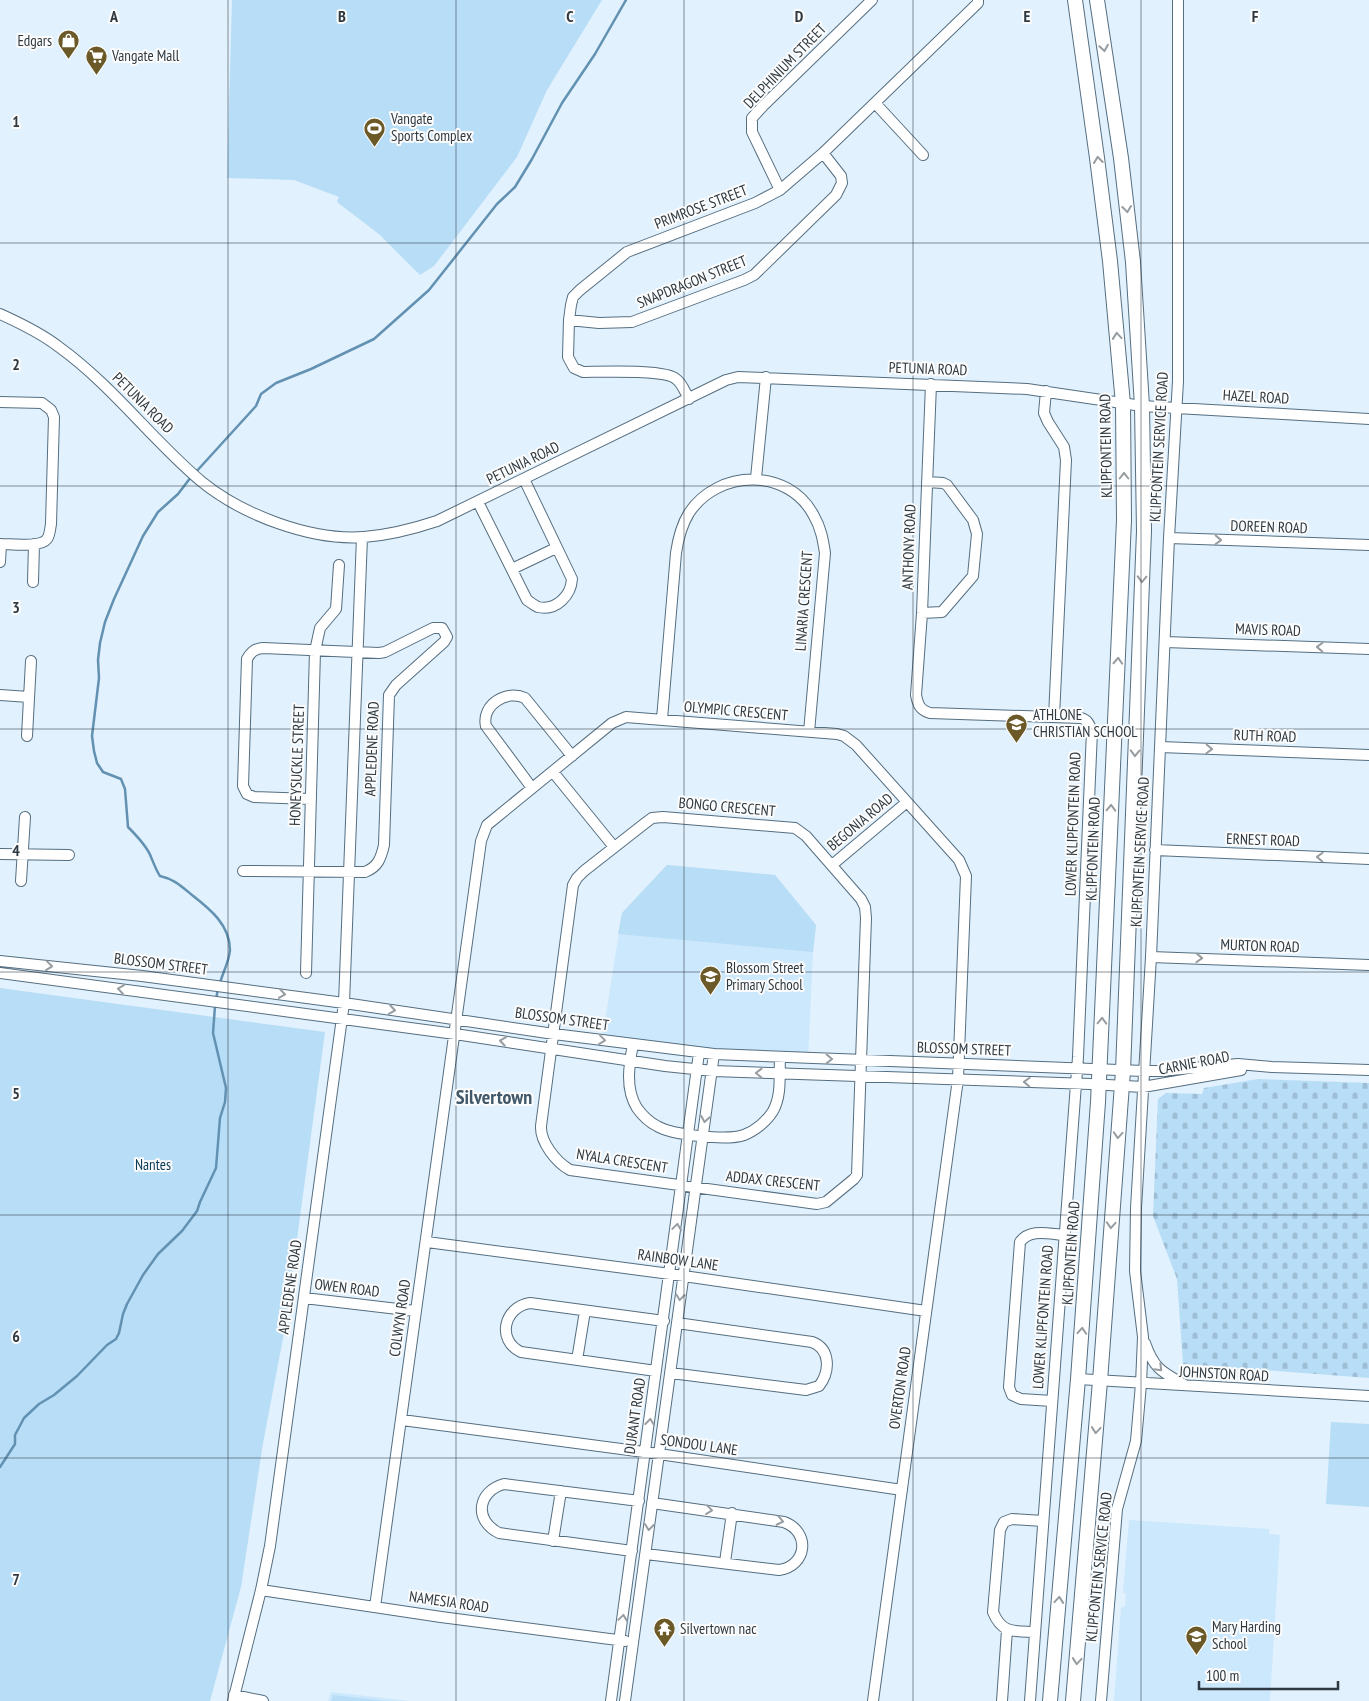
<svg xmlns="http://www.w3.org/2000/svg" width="1369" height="1701" font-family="'PT Sans Narrow',sans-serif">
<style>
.built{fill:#cce8fc}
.cemetery{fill:url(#cemetery-stones)}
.park{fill:#b8ddf7}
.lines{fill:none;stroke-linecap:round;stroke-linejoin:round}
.stream{stroke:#6291b2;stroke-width:2.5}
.minor-casing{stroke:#556e80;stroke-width:12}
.major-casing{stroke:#556e80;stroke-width:16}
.minor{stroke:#fff;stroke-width:10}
.major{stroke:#fff;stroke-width:14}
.oneway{stroke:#969ca0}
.grid{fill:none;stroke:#2e3941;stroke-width:1;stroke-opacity:0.55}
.labels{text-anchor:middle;stroke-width:4;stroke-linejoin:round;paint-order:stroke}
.poi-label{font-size:15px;fill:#2e3941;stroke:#fcfcfc;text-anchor:start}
.street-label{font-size:15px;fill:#2e3941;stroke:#fcfcfc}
.park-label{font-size:15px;fill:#073b58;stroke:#fcfcfc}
.district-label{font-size:20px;font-weight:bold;fill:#405869;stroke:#fcfcfc}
.grid-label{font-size:16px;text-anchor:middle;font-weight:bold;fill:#2e3941;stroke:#fcfcfc;stroke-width:4;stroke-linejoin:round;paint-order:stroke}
</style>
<defs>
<pattern id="cemetery-stones" width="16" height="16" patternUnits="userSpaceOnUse" patternTransform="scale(1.25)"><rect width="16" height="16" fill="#b8ddf7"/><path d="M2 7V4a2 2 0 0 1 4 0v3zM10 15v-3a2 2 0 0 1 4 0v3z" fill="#9ebed5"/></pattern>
</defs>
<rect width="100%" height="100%" fill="#e1f1fd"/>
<path class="built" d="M667,865L775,875L816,925L813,952L808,1059L602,1040L622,913Z
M1129,1520L1269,1529V1534L1280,1535L1270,1701H1114L1121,1608L1125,1606L1126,1594L1123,1592Z
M331,1692L410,1701H328Z"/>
<path class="cemetery" d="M1258,1079L1369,1083V1378L1183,1364L1177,1279L1153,1216L1158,1099L1166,1093L1202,1094L1204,1088Z"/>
<path class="park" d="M232,0H602L547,90L517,157L434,266L420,275L380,235L337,202L339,197L294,180L227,178Z
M667,865L775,875L816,925L813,952L618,934L622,913Z
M0,988L325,1032L285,1328L263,1443L241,1587L210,1701H0Z
M1331,1422L1369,1424V1507L1326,1504Z
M333,1695L386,1701H331Z"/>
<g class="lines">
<path class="stream" d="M195,473L256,406L261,394L276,383L311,369L374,339L429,290L497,204L515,187L532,159L562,103L595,54L626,0
M191,477L178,494L158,512L143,536L114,599L105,622L100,643L98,660L99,678L92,736L94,751L97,763L103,772L121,779L125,789L128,827C136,835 147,846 151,857C154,864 156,870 160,876C174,879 181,886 192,895C210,909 230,925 230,950C229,962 223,972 220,983
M216,1000L218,988
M0,1467L15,1444V1435L24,1418L39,1404L54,1395L77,1376L107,1345L116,1339L119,1333L123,1314L127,1304L143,1275L158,1254L182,1231L197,1211L200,1202L216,1168L220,1118L225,1102L226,1088L213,1033L215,1006"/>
<defs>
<path id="minor" d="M875,103L923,155
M780,190L752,132V118L763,106L872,0
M0,314C20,323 41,333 59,347C113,386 152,440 202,482C243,515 311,541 364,537C389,535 413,529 437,521L726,380L738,377L1027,389L1142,406L1369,419
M569,320L599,323L632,322L744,280L754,275L836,195L842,183L841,176L823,153
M931,384L922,613L916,695C918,705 920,710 930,713L1081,718C1088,720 1089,724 1092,731L1078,1057L1030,1701
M1046,391L1044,413L1048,422L1064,447L1066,460L1054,717
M689,399C685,392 682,383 676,379C666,369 600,372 583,372L574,368L568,357L569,320L571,305L573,297L580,290L627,252L755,203L780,190L823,153L978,3V0
M0,402L42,403L51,410L54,417L51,524C50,529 50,535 47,539C40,548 11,544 0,544
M756,478L766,377
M478,502L527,600C530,602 535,606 538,607C557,611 571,595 572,579L524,479
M1169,538L1369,545
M0,562L1,544
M512,569L556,548
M33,582L34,544
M922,613L942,612L973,576L977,534L973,520L947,485L943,483L927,482
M1165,642L1369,649
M0,695L29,697
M662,719L676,553C678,539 681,526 689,513C718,469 789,467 814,516C821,528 823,540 825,553L809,732
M27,736L31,661
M1160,747L1369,755
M553,772L614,847
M532,788L486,726C481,705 507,689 525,698L572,756
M663,817L795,828L806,836L861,899L865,907L866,918L857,1175L854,1179L826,1202L817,1204L570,1170C556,1162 540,1142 541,1126L573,885L577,878L584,871L644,824L652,818Z
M1155,850L1369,859
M0,854L69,855
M832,865L907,802
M243,871L365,872C378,867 381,858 384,845L389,695L396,685L444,642L447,637L442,628H433L385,652L379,653L263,648C254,649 251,652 247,659L243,786L247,794L254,797L311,799
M21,881L25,817
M1151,957L1369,965
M0,961L142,976L344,1003L554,1034L714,1054L1144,1071H1159L1238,1064L1272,1067L1369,1070
M0,973L455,1034L665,1066L713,1071L1090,1084L1143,1087L1241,1070
M306,973L315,651L320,628L336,609L339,565
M633,1044C629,1065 625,1089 637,1108C642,1115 649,1122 657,1126C672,1135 727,1141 744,1135C755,1131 767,1121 773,1111C782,1095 779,1075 780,1058
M427,1242L670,1274L926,1311
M304,1298L415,1311
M1145,1343C1154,1369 1162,1372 1185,1385
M577,1360L585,1311
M656,1371L521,1352C496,1340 504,1307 530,1303L664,1321
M671,1373L806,1390L819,1386C830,1372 831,1349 812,1342L677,1323
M1078,1379L1369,1396
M1052,1401L1021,1399L1012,1395L1009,1387L1020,1242C1030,1228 1049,1234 1064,1235
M402,1420L659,1454L902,1490
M553,1541L561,1491
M632,1551L499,1533C473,1520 478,1491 504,1484L639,1501
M646,1554L779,1570C807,1566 811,1532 784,1522L652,1503
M725,1562L732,1513
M261,1590L441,1617L625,1641
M375,1607L481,841L487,825L612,723L626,717L837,734L844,736L856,745L959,860L966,876L958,1079L873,1701
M1035,1632C1014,1631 1002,1634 993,1612L1000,1530L1004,1522L1012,1519L1043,1521
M234,1695L263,1701
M233,1701L261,1590L270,1546L344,1003L362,537
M611,1701L699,1053
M625,1701L714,1054
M1002,1701L1007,1630
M1101,1701L1117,1509L1136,1441L1141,1384L1143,1337L1135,1271L1136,1208L1151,957L1169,538L1178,381V0"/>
<path id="major" d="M1050,1701L1078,1379L1098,1102L1124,520L1123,404L1110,261L1097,158L1075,0
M1073,1701L1100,1381L1123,1071L1144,531L1142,406L1133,262L1121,158L1097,0"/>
</defs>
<use href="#minor" class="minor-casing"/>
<use href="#major" class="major-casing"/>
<use href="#minor" class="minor"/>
<use href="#major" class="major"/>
</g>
<defs><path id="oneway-chevron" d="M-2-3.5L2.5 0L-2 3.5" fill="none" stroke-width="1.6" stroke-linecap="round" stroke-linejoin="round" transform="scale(1.25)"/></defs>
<g class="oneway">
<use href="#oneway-chevron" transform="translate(1104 48) rotate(81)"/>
<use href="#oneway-chevron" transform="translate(1098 160) rotate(-97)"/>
<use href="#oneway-chevron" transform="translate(1127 209) rotate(83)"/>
<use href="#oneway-chevron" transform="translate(1117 336) rotate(-95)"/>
<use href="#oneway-chevron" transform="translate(1124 476) rotate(-90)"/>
<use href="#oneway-chevron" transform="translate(1218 540) rotate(2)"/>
<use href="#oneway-chevron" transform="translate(1142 579) rotate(92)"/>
<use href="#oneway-chevron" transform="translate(1320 647) rotate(-178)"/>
<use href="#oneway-chevron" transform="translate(1118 661) rotate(-87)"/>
<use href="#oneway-chevron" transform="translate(1209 749) rotate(2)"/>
<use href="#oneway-chevron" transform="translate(1135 753) rotate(92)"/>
<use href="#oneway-chevron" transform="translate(1111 808) rotate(-88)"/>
<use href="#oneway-chevron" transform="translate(1320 857) rotate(-178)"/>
<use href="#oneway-chevron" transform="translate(1199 958) rotate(2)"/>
<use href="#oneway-chevron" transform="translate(49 966) rotate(6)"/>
<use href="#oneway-chevron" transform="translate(121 989) rotate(-172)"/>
<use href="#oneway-chevron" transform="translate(282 994) rotate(8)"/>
<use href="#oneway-chevron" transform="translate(392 1010) rotate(9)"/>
<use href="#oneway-chevron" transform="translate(1102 1021) rotate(-88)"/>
<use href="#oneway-chevron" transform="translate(602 1040) rotate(7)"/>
<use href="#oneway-chevron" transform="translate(503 1041) rotate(-171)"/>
<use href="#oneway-chevron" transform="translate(829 1059) rotate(1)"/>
<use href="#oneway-chevron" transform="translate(759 1073) rotate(-179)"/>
<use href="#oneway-chevron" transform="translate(1027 1082) rotate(-178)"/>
<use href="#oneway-chevron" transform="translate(705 1119) rotate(99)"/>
<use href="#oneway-chevron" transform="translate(1118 1135) rotate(94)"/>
<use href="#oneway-chevron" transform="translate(1111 1225) rotate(94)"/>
<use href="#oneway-chevron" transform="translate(677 1227) rotate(-82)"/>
<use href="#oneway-chevron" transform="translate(680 1297) rotate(97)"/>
<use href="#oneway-chevron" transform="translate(1082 1331) rotate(-86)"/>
<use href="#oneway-chevron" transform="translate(1159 1368) rotate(45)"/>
<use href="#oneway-chevron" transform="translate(650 1422) rotate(-83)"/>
<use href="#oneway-chevron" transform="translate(1096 1430) rotate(95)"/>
<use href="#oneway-chevron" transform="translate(709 1510) rotate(7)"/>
<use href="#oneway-chevron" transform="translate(780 1521) rotate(12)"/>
<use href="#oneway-chevron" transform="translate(649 1527) rotate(97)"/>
<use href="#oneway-chevron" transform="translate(1059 1600) rotate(-85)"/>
<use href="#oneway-chevron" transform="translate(623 1618) rotate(-82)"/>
<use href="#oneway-chevron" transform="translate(1077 1661) rotate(95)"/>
</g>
<path class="grid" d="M228,0V1701M456,0V1701M684,0V1701M913,0V1701M1141,0V1701M0,243H1369M0,486H1369M0,729H1369M0,972H1369M0,1215H1369M0,1458H1369"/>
<defs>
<symbol id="shop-pin" viewBox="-11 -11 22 30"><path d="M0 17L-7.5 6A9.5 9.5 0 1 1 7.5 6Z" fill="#6b5927" stroke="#fcfcfc"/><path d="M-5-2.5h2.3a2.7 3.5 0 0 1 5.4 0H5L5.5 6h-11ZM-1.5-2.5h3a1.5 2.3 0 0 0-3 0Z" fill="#fff"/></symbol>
<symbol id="supermarket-pin" viewBox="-11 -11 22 30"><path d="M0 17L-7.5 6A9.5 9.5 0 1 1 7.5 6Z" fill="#6b5927" stroke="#fcfcfc"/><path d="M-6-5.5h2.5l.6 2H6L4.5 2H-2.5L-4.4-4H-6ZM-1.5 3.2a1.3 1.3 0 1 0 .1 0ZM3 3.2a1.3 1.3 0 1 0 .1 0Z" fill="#fff"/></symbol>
<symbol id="stadium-pin" viewBox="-11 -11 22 30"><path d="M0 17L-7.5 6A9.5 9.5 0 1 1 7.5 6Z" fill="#6b5927" stroke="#fcfcfc"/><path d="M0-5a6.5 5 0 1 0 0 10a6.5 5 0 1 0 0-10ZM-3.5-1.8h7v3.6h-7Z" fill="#fff"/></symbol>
<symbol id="school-pin" viewBox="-11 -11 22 30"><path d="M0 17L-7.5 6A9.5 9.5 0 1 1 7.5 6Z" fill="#6b5927" stroke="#fcfcfc"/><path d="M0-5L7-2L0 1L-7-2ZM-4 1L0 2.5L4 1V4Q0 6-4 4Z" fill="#fff"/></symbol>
<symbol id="temple-pin" viewBox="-11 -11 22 30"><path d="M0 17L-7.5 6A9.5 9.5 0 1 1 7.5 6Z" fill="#6b5927" stroke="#fcfcfc"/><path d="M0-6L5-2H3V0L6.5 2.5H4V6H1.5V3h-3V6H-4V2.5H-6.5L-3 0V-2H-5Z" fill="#fff"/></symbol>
</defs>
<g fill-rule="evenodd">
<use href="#shop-pin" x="56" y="28" width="25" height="34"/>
<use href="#supermarket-pin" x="84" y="44" width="25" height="34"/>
<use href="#stadium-pin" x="362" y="116" width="25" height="34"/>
<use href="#school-pin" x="1004" y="712" width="25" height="34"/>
<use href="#school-pin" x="698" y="964" width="25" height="34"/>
<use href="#temple-pin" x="652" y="1616" width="25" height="34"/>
<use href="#school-pin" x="1184" y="1624" width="25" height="34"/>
</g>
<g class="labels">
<g class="poi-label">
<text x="52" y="46" text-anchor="end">Edgars</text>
<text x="112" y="61">Vangate Mall</text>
<text x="391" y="124">Vangate<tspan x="391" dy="17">Sports Complex</tspan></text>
<text x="1033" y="720">ATHLONE<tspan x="1033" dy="17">CHRISTIAN SCHOOL</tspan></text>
<text x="726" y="973">Blossom Street<tspan x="726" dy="17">Primary School</tspan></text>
<text x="1212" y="1632">Mary Harding<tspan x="1212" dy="17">School</tspan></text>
<text x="680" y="1634">Silvertown nac</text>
</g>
<g class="street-label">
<text transform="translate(785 66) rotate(-46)" y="5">DELPHINIUM STREET</text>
<text transform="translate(701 207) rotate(-21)" y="5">PRIMROSE STREET</text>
<text transform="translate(692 282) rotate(-22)" y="5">SNAPDRAGON STREET</text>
<text transform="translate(928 369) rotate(2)" y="5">PETUNIA ROAD</text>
<text transform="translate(1256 397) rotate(3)" y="5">HAZEL ROAD</text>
<text transform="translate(143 403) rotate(45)" y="5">PETUNIA ROAD</text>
<text transform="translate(1106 446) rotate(-91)" y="5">KLIPFONTEIN ROAD</text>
<text transform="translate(1159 447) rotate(-87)" y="5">KLIPFONTEIN SERVICE ROAD</text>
<text transform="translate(523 463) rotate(-26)" y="5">PETUNIA ROAD</text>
<text transform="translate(1269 527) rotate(2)" y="5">DOREEN ROAD</text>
<text transform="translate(909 547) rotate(-88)" y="5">ANTHONY ROAD</text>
<text transform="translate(804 601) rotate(-86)" y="5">LINARIA CRESCENT</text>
<text transform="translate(1268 630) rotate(2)" y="5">MAVIS ROAD</text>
<text transform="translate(736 711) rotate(5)" y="5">OLYMPIC CRESCENT</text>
<text transform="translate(1265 736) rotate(2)" y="5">RUTH ROAD</text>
<text transform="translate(372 749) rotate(-88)" y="5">APPLEDENE ROAD</text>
<text transform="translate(297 765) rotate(-88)" y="5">HONEYSUCKLE STREET</text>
<text transform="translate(727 807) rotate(5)" y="5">BONGO CRESCENT</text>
<text transform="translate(860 822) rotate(-40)" y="5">BEGONIA ROAD</text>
<text transform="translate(1073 824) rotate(-88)" y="5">LOWER KLIPFONTEIN ROAD</text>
<text transform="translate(1263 840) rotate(2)" y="5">ERNEST ROAD</text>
<text transform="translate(1093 849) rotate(-88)" y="5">KLIPFONTEIN ROAD</text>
<text transform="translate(1140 852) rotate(-87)" y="5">KLIPFONTEIN SERVICE ROAD</text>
<text transform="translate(1260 946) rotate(2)" y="5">MURTON ROAD</text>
<text transform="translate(161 964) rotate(7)" y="5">BLOSSOM STREET</text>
<text transform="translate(562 1019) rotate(8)" y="5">BLOSSOM STREET</text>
<text transform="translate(964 1049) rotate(2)" y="5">BLOSSOM STREET</text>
<text transform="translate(1194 1063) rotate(-11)" y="5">CARNIE ROAD</text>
<text transform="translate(622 1161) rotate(9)" y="5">NYALA CRESCENT</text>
<text transform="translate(773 1181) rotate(6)" y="5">ADDAX CRESCENT</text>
<text transform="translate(1071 1253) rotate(-86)" y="5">KLIPFONTEIN ROAD</text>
<text transform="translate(678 1260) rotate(8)" y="5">RAINBOW LANE</text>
<text transform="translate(290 1287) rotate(-82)" y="5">APPLEDENE ROAD</text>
<text transform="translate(347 1288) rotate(7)" y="5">OWEN ROAD</text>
<text transform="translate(1043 1317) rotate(-86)" y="5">LOWER KLIPFONTEIN ROAD</text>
<text transform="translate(400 1318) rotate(-82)" y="5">COLWYN ROAD</text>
<text transform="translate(1224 1374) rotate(3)" y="5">JOHNSTON ROAD</text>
<text transform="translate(900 1388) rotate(-82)" y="5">OVERTON ROAD</text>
<text transform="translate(635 1416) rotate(-82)" y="5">DURANT ROAD</text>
<text transform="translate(699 1445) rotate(8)" y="5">SONDOU LANE</text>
<text transform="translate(1099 1567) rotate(-84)" y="5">KLIPFONTEIN SERVICE ROAD</text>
<text transform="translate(449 1602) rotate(8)" y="5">NAMESIA ROAD</text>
</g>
<g class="park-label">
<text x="153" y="1170">Nantes</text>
</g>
<g class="district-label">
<text x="494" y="1104">Silvertown</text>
</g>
</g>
<g class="grid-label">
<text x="114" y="22">A</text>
<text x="342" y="22">B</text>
<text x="570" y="22">C</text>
<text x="799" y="22">D</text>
<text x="1027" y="22">E</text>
<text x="1255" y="22">F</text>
<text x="16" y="127">1</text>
<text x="16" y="370">2</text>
<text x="16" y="613">3</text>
<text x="16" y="856">4</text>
<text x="16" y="1099">5</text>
<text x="16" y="1342">6</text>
<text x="16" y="1585">7</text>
</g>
<path d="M1199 1681v8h139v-8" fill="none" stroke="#2e3941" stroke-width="2.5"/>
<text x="1206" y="1681" font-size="15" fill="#2e3941" stroke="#fcfcfc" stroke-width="4" paint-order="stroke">100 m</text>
</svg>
